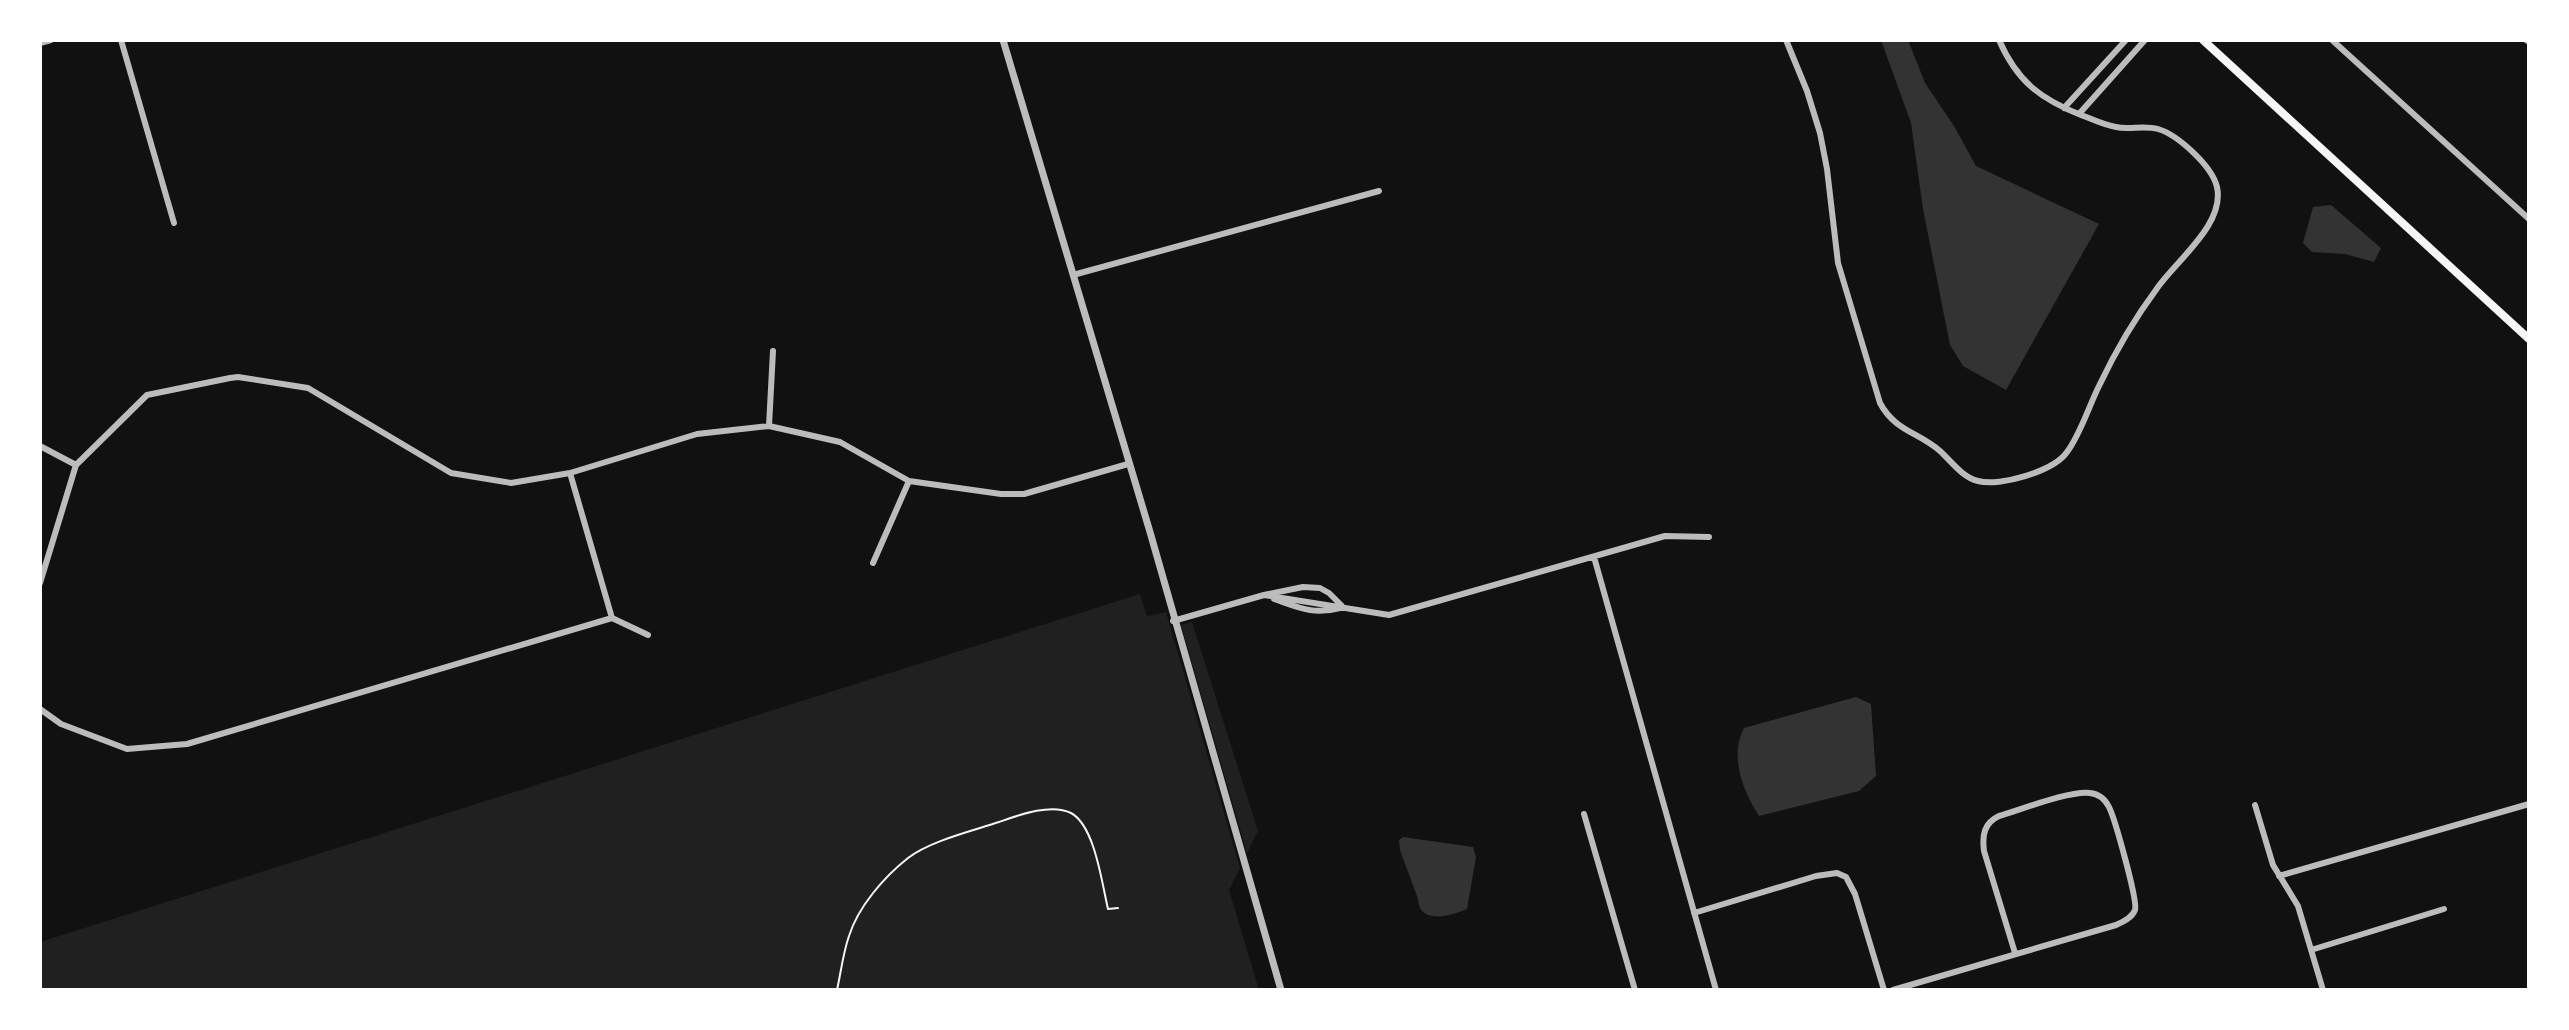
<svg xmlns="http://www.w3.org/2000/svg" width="2569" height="1030" font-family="Signika,sans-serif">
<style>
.green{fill:#202020}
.water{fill:#333}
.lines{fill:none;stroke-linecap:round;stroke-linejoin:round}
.path{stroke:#f5f5f5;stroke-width:2}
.minor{stroke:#bcbcbc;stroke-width:6}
.tertiary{stroke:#bcbcbc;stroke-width:7}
.secondary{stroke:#f5f5f5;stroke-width:8}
</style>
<rect width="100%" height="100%" fill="#111"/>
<path class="green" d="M1140,594L1147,616L1166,612L1240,868L1229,890L1259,990H40V942Z
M1192,622L1258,831L1247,853L1181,625Z"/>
<path class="water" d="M1881,40H1908L1925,83L1954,126L1976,166L2099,224L2006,390L1963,366L1950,345L1923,209L1911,123Z
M2331,205L2381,248L2374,262L2345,254L2312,252L2303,243L2313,207Z
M1856,697L1871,704L1876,776L1859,791L1759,816C1743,791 1729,756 1744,728Z
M1403,837L1473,847L1476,857L1467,909C1451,916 1419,925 1418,899L1400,850L1399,840Z"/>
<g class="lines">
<path class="path" d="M837,990C841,972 843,953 849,936C858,907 884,877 908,858C930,841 972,831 999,822C1019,815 1051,803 1071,813C1095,826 1102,884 1108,909L1118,908"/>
<path class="minor" d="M121,40L174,223
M1786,40L1807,91L1820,133L1827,169L1838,263L1880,403C1895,431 1918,432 1940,451C1952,462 1962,477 1978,481C2000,487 2054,471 2067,452C2080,435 2089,406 2099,386C2115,352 2135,318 2158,287C2178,259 2225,224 2217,187C2212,166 2178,135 2158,129C2144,125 2129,130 2116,127C2104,125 2092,119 2081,115C2040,99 2017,81 1999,40
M2332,40L2529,219
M2526,40L2529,42
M40,43L51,40
M2064,108L2126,40
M2079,114L2145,40
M1073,275L1379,191
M769,426L773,351
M40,446L76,465
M570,473L612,618L648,635
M1594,557L1716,990
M873,563L909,481
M40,583L76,465L147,395L230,378L238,377L308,388L451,473L511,483L570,473L697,434L769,426L840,442L909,481L1001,494H1024L1128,464
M1264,595L1389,615L1665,536L1709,537
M1274,599C1300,608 1313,615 1340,608
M1173,621L1264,595L1303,587L1320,588L1329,593L1342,606
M40,709L61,724L127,749L187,744L612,618
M2255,805L2273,865L2298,906L2323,990
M1584,814L1635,990
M2279,876L2529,804
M1694,913L1816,876L1837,873L1846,877L1855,894L1884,990
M2311,950L2444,909
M1893,990L2116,925C2123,922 2132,918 2135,910C2138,901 2115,819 2109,807C2105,799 2099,794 2090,793C2071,790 2020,810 1999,816C1984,823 1982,835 1984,851L2015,953"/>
<path class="tertiary" d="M1003,40L1150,532L1281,990"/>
<path class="secondary" d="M2203,40L2529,339"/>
</g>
<rect width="2569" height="1030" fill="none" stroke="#ffffff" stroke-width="84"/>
</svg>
